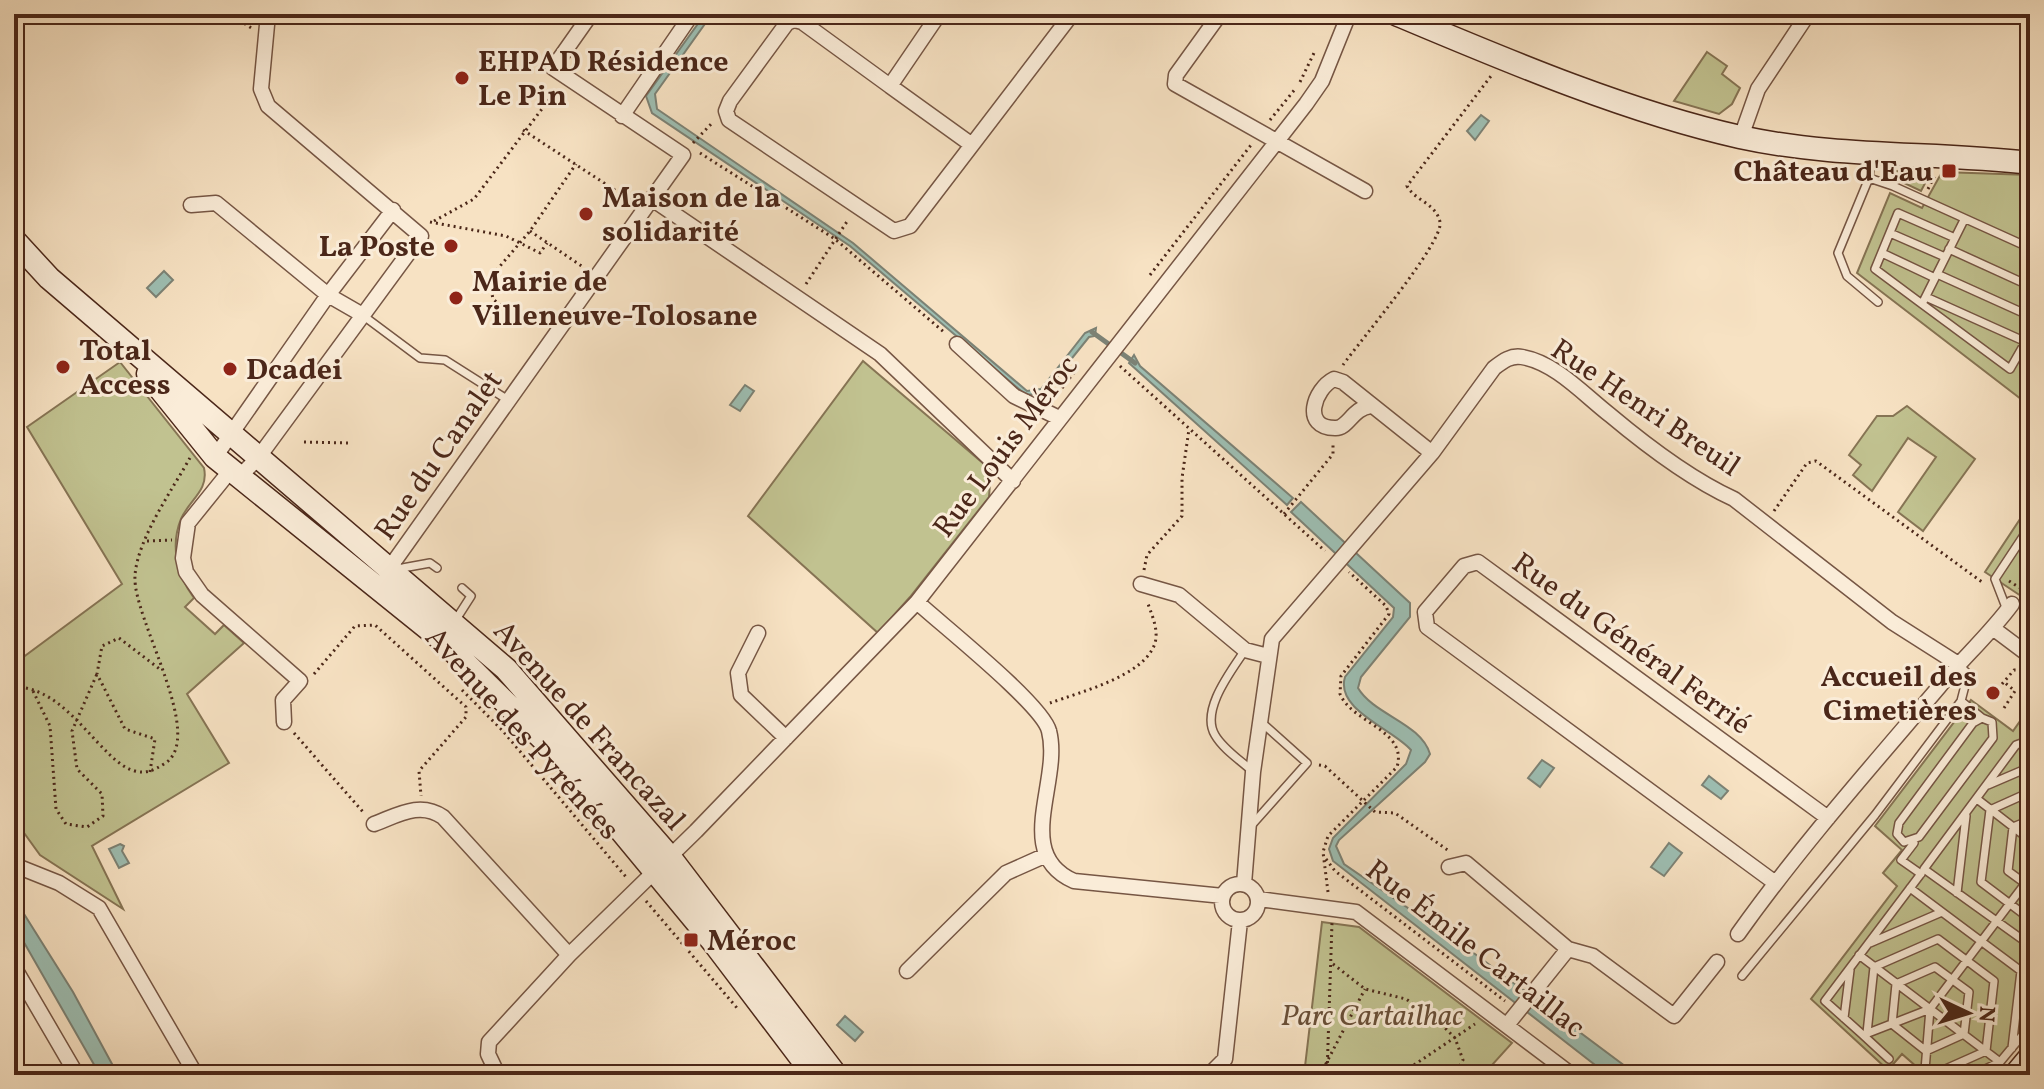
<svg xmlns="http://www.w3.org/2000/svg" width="2044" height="1089" font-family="Vollkorn,serif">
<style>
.green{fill:#c1c290;stroke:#867454;stroke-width:2}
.water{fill:#9dbeb2;stroke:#7c8275;stroke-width:2}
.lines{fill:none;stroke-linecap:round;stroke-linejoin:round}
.stream{stroke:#7c8275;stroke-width:5}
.lane-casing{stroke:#765644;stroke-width:10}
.street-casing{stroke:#765644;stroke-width:17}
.secondary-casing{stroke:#4b2719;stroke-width:25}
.path{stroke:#4b2719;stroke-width:3;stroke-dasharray:2 4;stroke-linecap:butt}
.lane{stroke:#faecd8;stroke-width:7}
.street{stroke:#faecd8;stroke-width:14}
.secondary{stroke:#faecd8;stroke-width:22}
.path-bridge{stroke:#4b2719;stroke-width:3;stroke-dasharray:2 4;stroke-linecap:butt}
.poi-dot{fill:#8f2418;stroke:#faecd8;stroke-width:3}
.labels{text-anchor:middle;stroke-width:6;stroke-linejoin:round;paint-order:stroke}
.poi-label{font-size:30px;font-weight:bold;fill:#4b2719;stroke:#faecd8;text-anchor:start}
.street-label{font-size:30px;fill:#4b2719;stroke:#faecd8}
.park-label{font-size:30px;font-style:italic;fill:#684e37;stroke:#faecd8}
</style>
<rect width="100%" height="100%" fill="#f7e2c3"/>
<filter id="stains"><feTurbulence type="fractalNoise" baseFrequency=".0025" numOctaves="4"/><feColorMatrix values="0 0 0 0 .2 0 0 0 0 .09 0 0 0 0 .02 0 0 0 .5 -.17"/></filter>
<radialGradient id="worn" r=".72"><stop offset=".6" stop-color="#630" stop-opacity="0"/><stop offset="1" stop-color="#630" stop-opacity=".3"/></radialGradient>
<path class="green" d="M1707,52L1727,66L1722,74L1740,88L1732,104L1719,114L1674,101Z
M1893,171L1931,172L1921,191L1889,176Z
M1942,172L2030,175V406L1857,273L1890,193L1922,208Z
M863,361L991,470L989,497L910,597L878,633L748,516Z
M120,362L204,468C209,491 189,500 181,519C170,546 177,575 194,598L185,607L215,634L224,625L244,643L187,694L229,763L92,846L123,909L40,855L14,819V664L122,584L27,427Z
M1907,406L1975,459L1923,531L1898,512L1936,457L1908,438L1872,491L1853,475L1861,465L1849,455L1877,416H1893Z
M2030,504V602L1985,572Z
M1971,700L2013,731L2030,707V1032L1993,1075H1926L1902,1054L1888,1070L1811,999L1897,886L1883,873L1902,850L1875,826Z
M1322,922L1359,927L1512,1043L1483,1075H1304Z"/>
<path class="water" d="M705,14H712L655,94L657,109L853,243L1027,391L1041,389L1085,333L1096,328L1095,336L1089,337L1044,393L1026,395L850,246L652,113L646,96Z
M1481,115L1489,121L1475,140L1467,131Z
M164,271L173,280L156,297L147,288Z
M1134,355L1140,366L1293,498L1287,505L1129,363Z
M745,385L754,391L740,411L730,405Z
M1301,502L1410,603V617L1361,677L1358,688C1374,715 1421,723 1430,754L1425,762L1339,840L1336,846L1344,864L1475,954L1637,1075H1608L1333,861L1329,849L1333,838L1406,764L1411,750C1393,729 1335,710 1345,677L1393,617L1394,608L1291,512Z
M1542,760L1554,768L1540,787L1528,778Z
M1709,776L1728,791L1721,799L1702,785Z
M1669,843L1682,853L1664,876L1651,867Z
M120,844L124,846L122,851L129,863L119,868L109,849Z
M14,898L73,992L118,1075H100L14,925Z
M845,1016L863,1032L855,1041L837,1025Z"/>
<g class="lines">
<path class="stream" d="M1092,332L1135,363"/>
<defs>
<path id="lane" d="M1871,157L1869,178L1838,253L1847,276L1878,302
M1869,178L1893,186L2030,248
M1964,220L1922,304L2010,369L2030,334
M1890,233L1945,257
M1949,249L2030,286
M1882,253L1935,278
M1937,274L2030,316
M1926,297L2026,342
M1922,304L1875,269L1898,213L1955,238
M361,314L420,358L445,360L508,400
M397,569L430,563L437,568
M2007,610L1995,579L2030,526
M455,621L471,596L462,588
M1245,650C1232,670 1200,710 1215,735C1223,749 1240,760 1251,770
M1961,701L1982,718
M1982,718L1992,722L1993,738L1919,837L1904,842L1897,834L1899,823L1973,723Z
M2030,740L2016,745L1924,869L2030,945
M1988,785L2030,767
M2030,792L1990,810L1981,882L2030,919
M1977,799L2030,840
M2030,820L2013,827L2008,871L2030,887
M1250,827L1307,763L1261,722
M1914,843L1901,860L1921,874
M1920,875L1825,1001L1863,1035L1930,1009
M1910,888L1942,912
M1957,893L1966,816
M1870,943L1942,912L2021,971L2012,1048
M1859,955L2000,1062L2030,1026
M1935,967L1969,992L1964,1034L1926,1051L1892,1024L1896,984Z
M1742,976L1875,815L1961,701L1968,674L1958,664
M1844,1018L1850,970
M1867,1033L1874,967L1938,939L1994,981L1986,1051L1932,1075
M1863,1035L1889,1059
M1932,1075L1925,1070L1930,1009L2030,877
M1973,1075L2000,1062"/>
<path id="street" d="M939,14L890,86L802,22L794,20L787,23L730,101L726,111L729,120L894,231L910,226L1072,14
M1220,14L1176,75L1175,84L1365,191
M890,86L972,145
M622,116L692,14
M1741,137L1758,89L1808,14
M652,199L880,354L1013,481
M191,205L216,203L328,295L361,314
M957,344L1014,396L1059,418
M1371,406C1352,408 1348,429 1335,428C1301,428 1314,389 1334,379L1343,382L1432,453
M215,457L328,295L393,210
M230,471L188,523L183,558L186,572L202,595L300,681L283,700L284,722
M238,478L258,458L421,236L268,106L261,89L268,14
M386,573L683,155L553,68L591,14
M1141,584L1179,595L1245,650L1268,656
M917,602C942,625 1043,705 1049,731C1062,781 1012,854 1074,881L1223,896
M1994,629L2030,656
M758,633L738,673L741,695L786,738
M374,824C398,815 420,801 443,817L569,955
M14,865L59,883L99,908L196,1075
M1449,867L1466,863L1568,949
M1774,882L1427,627L1425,612L1464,566L1478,562L1828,818
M1222 902a18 18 0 1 1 36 0a18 18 0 1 1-36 0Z
M1244,884L1253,772L1272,639L1432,453L1494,368C1503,361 1511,355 1522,357C1556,363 1584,395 1610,415C1647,446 1690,479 1734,499L1892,622L1958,664
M1259,899L1356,912L1572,1075
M1738,934C1800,847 1870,768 1939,687C1963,658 1990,634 2012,604
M14,967L77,1075
M907,971L1006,873L1044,856
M1507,1025L1568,949L1593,956L1674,1016L1717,962
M498,1075L488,1054L489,1042L569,955L696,831L917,602L1306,104L1322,81L1349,14
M1209,1075L1225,1059L1240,921"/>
<path id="secondary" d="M1396,14C1503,59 1627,112 1740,137C1836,158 1933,152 2030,163
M14,240L49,278L506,669L669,856L836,1075
M148,374L215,457L441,639L556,752L714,943L814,1075
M2015,1075L2030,1057"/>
</defs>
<use href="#lane" class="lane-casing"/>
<use href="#street" class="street-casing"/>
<use href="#secondary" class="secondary-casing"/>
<path class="path" d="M229,14L253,29
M1300,82L1314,53
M1270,120L1296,88
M523,130L630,200
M693,143L713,122
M700,153L835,239L945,333
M1928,189L1935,175
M2024,198L2030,202
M434,221L474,199L557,89
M430,222L506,236L540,253L547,243
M530,231L583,267
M1150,275L1251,145
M806,284L848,220
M510,313L493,299L489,279L530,231L576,164
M1343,365C1359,342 1444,242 1440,222C1436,203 1415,201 1407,186L1491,76
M1120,366L1325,551
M304,442L348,443
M1774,511L1807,463L1816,461L1982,582
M1284,514L1333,454V444
M147,541L172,540
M2020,565L2030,572
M1144,570L1147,555L1182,516V478L1189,429
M2009,581L2030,594
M314,674L355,626L375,625L466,707V717L419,771L421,796
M2002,684L2014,670H2022
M14,687C68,686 101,763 135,771C147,774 154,770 164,764C208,738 132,618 135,576C137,539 173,489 191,456
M462,690L502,730L626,877
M33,691L50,726L56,809L66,824L87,827L103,816L102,794L77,769L72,731L97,674
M1050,703C1080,692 1145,676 1155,643C1159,629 1151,613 1147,601
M2004,708L2015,691L2004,682
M294,733L363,812
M1319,765L1325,766L1375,812L1395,813L1449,851
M150,772L155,739L125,729L97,674L102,646L119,638L161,670
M1326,859L1335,871L1505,1001
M1328,892L1323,852L1328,836L1397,767C1408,730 1352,723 1340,694L1341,676L1389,614L1386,606L1349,572
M646,901L737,1008
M14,942L19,951
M1333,964L1365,989L1406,999L1437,1020L1455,1038L1463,1060L1454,1075
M1585,1066L1596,1075
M1320,1075L1365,989
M1327,1075L1332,923
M1399,1075L1475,1024"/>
<use href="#lane" class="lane"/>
<use href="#street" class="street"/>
<use href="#secondary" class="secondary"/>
<path class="path-bridge" d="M1062,388L1079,366"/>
</g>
<g class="poi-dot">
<circle cx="462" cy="78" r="8"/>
<rect x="1941" y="163" width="16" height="16" rx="4"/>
<circle cx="586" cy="214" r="8"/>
<circle cx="451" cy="246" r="8"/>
<circle cx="456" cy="298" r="8"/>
<circle cx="63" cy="367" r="8"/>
<circle cx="230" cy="369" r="8"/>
<circle cx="1993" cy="693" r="8"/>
<rect x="683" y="932" width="16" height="16" rx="4"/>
</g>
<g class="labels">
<g class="poi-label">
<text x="478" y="71">EHPAD Résidence<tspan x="478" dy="34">Le Pin</tspan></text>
<text x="1933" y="181" text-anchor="end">Château d'Eau</text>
<text x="602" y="207">Maison de la<tspan x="602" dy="34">solidarité</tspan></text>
<text x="435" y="256" text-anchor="end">La Poste</text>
<text x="472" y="291">Mairie de<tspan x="472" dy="34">Villeneuve-Tolosane</tspan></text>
<text x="79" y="360">Total<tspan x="79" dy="34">Access</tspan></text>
<text x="246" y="379">Dcadei</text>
<text x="1977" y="686" text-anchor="end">Accueil des<tspan x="1977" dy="34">Cimetières</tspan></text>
<text x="707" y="950">Méroc</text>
</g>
<g class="street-label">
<text transform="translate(1646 407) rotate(34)" y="10">Rue Henri Breuil</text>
<text transform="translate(1005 446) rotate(-53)" y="10">Rue Louis Méroc</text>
<text transform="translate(438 455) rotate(-55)" y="10">Rue du Canalet</text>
<text transform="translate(1632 643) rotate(36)" y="10">Rue du Général Ferrié</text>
<text transform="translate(590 725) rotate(48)" y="10">Avenue de Francazal</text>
<text transform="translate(523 733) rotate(48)" y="10">Avenue des Pyrénées</text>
<text transform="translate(1476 948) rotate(38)" y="10">Rue Émile Cartaillac</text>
</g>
<g class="park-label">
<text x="1372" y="1025">Parc Cartailhac</text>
</g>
</g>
<rect width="2044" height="1089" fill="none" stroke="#f7e2c3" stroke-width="48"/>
<rect x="16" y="16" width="2012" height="1057" fill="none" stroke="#4b2719" stroke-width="4"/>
<rect x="24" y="24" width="1996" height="1041" fill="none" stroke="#4b2719" stroke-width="2"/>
<g transform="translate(1968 1013) rotate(94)" stroke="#faecd8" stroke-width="6" paint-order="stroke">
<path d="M0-6L14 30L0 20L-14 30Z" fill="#4b2719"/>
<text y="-12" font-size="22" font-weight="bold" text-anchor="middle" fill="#4b2719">N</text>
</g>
<rect width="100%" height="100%" filter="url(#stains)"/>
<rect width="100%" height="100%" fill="url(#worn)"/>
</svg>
